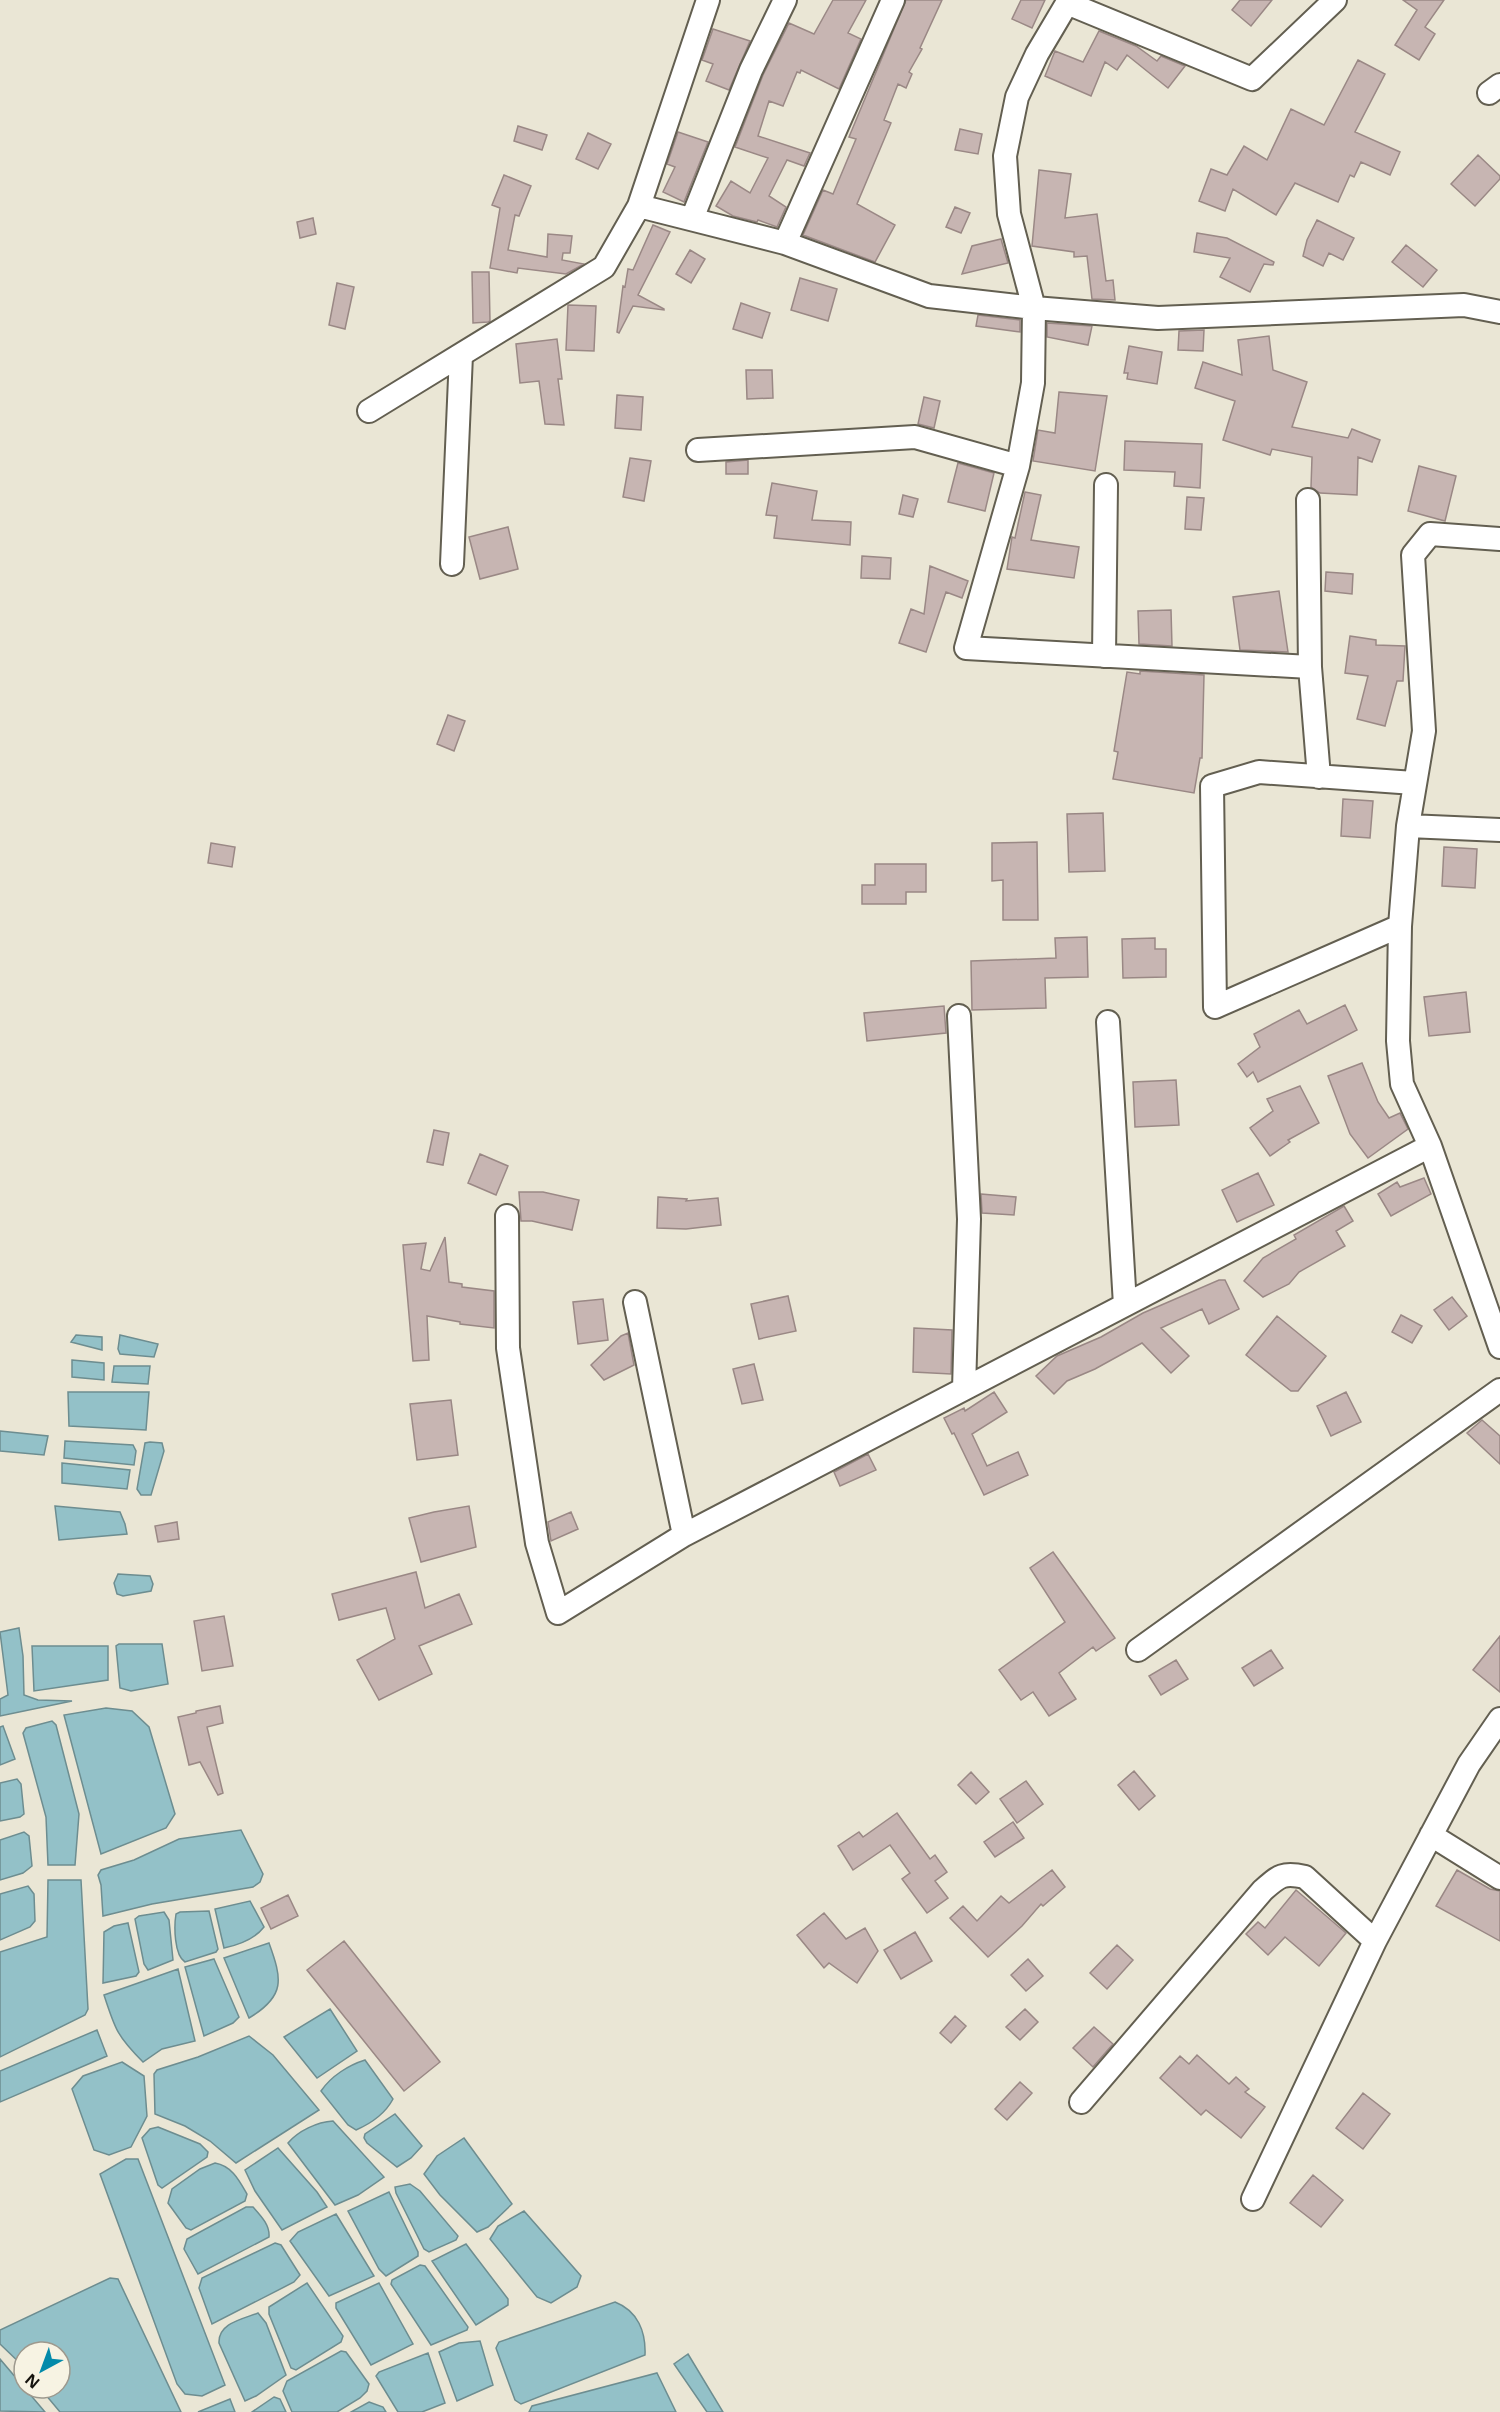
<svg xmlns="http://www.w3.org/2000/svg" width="1500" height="2412" font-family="'Noto Sans',sans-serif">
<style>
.water{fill:#93c1c8;stroke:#6d8d90;stroke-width:1.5}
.building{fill:#c7b5b2;stroke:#9a8885;stroke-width:1.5}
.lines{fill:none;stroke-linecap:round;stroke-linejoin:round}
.minor-casing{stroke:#635f51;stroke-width:26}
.minor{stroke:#fff;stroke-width:22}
</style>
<rect width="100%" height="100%" fill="#eae6d5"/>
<path class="water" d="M76,1335L102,1337V1350L71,1342Z
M120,1335L158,1344L154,1357L120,1354L118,1349Z
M72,1360L104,1363V1380L72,1377Z
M114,1366H150L148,1384L112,1382Z
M68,1392H149L146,1430L69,1426Z
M0,1431L48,1436L44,1455L0,1451Z
M65,1441L133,1445L136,1451L134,1465L64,1458Z
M150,1442L162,1443L164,1451L151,1495H141L137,1489L145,1443Z
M62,1463L130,1470L127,1489L62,1483Z
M55,1506L120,1512L125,1524L127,1534L59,1540Z
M118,1574L150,1576L153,1584L151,1591L123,1596L117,1594L114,1583Z
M19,1628L23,1656L24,1695L38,1700L72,1701L0,1716V1699L8,1695L0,1632Z
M119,1644H162L168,1684L131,1691L120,1688L116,1646Z
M32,1646H108V1680L34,1691Z
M106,1708L132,1711L149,1727L175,1814L166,1828L101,1854L64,1715Z
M52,1721L56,1725L79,1814L75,1865H48L46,1817L23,1733L26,1728Z
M3,1726L15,1759L0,1765V1727Z
M17,1779L21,1784L24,1814L20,1817L0,1821V1783Z
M241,1830L263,1874L260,1882L253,1887L152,1904L103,1916L101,1885L98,1875L101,1870L134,1860L179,1839Z
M24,1832L29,1836L32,1866L23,1873L0,1880V1840Z
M48,1880H81L88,2009L85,2015L0,2057V1952L47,1937Z
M28,1886L34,1894L35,1921L30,1927L0,1940V1894Z
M250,1901L264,1927C254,1940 238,1945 224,1948L215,1909Z
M209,1911L218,1949L216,1952L185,1962C174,1955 174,1926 176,1914L180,1912Z
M164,1912L169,1920L173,1960L148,1970L144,1964L135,1919L139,1916Z
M128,1923L139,1972L136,1976L103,1983L104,1932L114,1926Z
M269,1943C282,1979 286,1996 249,2018L224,1958Z
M214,1959L239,2017L233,2023L204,2036L185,1967Z
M178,1969L195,2041L162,2049L143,2062C117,2036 115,2029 104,1995Z
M330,2009L357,2051L317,2078L284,2037Z
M97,2030L107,2056L0,2102V2071Z
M249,2036L273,2055L319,2110L236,2163L210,2141L185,2126L155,2114L154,2074L157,2070L198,2057Z
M365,2060L393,2099C385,2114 372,2123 356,2130L348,2125L321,2091C331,2076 349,2065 365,2060Z
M122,2062L144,2076L147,2116L131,2147L109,2155L94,2150L72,2089L83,2076Z
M395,2114L422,2146L411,2158L397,2167L367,2143L364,2138L365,2134Z
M333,2121L384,2177L358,2195L335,2205L288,2143C298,2131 317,2122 333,2121Z
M158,2127L200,2144L208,2152L207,2157L162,2188L158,2185L142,2138L150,2129Z
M464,2138L512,2204L488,2227L477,2232L440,2195L424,2174L437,2156Z
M278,2148L317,2192L327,2207L282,2230L255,2191L245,2170Z
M126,2159H138L225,2385L202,2396L185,2394L177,2384L100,2174Z
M215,2163C232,2166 239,2180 247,2194L245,2201L191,2230L186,2228L168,2203L172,2189L200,2169Z
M410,2184L420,2191L458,2236L456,2240L429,2252L424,2249L396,2193L395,2187Z
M389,2192L418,2252V2256L386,2276L379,2269L348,2211Z
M246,2207H253C261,2216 270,2225 269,2237L198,2274L184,2249L187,2239Z
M524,2211L581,2276L577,2287L551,2303L537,2297L490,2239L498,2226Z
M336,2214L374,2276L329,2296L290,2241L298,2232Z
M275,2243L281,2245L300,2275L294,2282L212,2324L199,2288L202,2278Z
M466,2244L508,2299V2305L476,2325L432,2261Z
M420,2265L425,2266L468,2327L467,2330L431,2345L391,2284L392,2280Z
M110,2278L118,2279L181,2412H60L40,2388H60V2352H24V2367L0,2344V2330Z
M307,2283L343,2336L341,2342L296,2370L291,2368L269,2314V2307Z
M379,2283L413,2344L371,2365L336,2308V2303Z
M615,2302C638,2311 646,2332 645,2355L521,2404L515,2400L496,2348L499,2342Z
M258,2313L266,2323L286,2375L256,2396L245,2401L219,2343C218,2323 243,2319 258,2313Z
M480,2341L493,2385L457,2401L439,2352L459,2343Z
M341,2351L346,2352L369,2384L367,2391L360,2398L337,2412H292L283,2391L287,2381Z
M428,2353L445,2403L422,2412H398L376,2376L379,2372Z
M688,2354L723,2412H707L674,2364Z
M0,2359L45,2412L0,2411Z
M657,2373L676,2412H529L532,2406Z
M274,2397L280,2399L286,2412H252Z
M230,2399L235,2412H198Z
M369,2402L383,2407L386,2412H351Z"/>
<path class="building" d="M833,0H866L848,33L861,39L839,89L801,70L800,73L797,72L783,106L769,101L758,136L810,153L804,166L787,160L769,196L786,207L777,227L758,220L757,222L733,216L716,206L731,181L750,193L768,158L735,147L763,75L789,23L814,34Z
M906,0H942L920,48L922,49L909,72L912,74L906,88L898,84L884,120L891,123L857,204L895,225L875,262L803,235L823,190L833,194L856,139L849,137Z
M1021,0H1045L1032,28L1012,19Z
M1240,0H1272L1251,26L1232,10Z
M1403,0H1444L1425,27L1435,34L1419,60L1395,45L1417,10Z
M713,29L750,41L729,90L706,81L713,64L702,60Z
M1099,31L1136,46L1157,61L1161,56L1185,66L1168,88L1127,55L1117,70L1105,62L1091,96L1045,76L1055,51L1083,62Z
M1358,60L1385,74L1355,132L1400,152L1390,175L1361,162L1354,177L1350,175L1338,202L1295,183L1276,215L1233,189L1225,211L1199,201L1211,169L1227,175L1244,146L1267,160L1291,109L1324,125Z
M518,126L547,135L542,150L514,141Z
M960,129L982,134L978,154L955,150Z
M678,132L708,142L684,202L663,192L675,167L667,164Z
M588,133L611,144L598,169L576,159Z
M1478,155L1500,176V179L1475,206L1451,184Z
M1039,170L1071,174L1065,218L1097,214L1106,281L1113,280L1115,300L1092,299L1087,256L1074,257V252L1032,246Z
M504,175L531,186L519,216L515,215L508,250L547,257L548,234L572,236L570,253H563L562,260L584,264L566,274L518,268L517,273L490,268L500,208L492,205Z
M955,207L970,213L961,233L946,227Z
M313,218L316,234L300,238L297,222Z
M1317,220L1354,238L1343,260L1329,253L1323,266L1303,256L1307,240Z
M653,225L670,232L638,295L664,309V310L633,306L619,333L617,332L623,286L625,287L628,269L633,270Z
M1197,233L1227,238L1274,262L1273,265L1264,264L1250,292L1220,277L1230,258L1194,252Z
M1001,239L1008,263L962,274L972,246Z
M1406,245L1437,270L1423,287L1392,262Z
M690,250L705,259L691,283L676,274Z
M472,272H489L490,321L488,322L473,323Z
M800,278L837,289L828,321L791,310Z
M337,283L354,287L345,329L329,325Z
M741,303L770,313L762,338L733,329Z
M568,305L596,306L594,351L566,350Z
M978,315L1020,320V332L976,326Z
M1047,323L1092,326L1088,345L1047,337Z
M1204,330L1203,351L1178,350L1179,331Z
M1269,336L1273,370L1307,382L1292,427L1348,438L1352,429L1380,440L1372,462L1358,457L1357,495L1320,493L1311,487L1312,457L1272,449L1270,455L1223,440L1235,401L1195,388L1203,362L1242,375L1238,340Z
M557,339L562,379H558L564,425L545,424L539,381L520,383L516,344Z
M1129,346L1162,352L1157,384L1127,379L1128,373H1124Z
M746,370H772L773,398L747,399Z
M1059,392L1107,396L1095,471L1033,461L1038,430L1055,433Z
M617,395L643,397L641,430L615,428Z
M924,397L940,401L934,428L918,424Z
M1125,441L1202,444L1200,488L1174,486L1175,472L1124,470Z
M630,458L651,461L644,501L623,497Z
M748,460V474H726V462Z
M958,463L994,473L985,511L948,502Z
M1419,466L1456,476L1445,521L1408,511Z
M772,483L817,491L812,520L851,522L850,545L774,538L777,516L766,515Z
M1025,492L1041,495L1031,540L1079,547L1074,578L1007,569L1012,537L1015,538Z
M903,495L918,499L913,517L899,514Z
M1187,497L1204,498L1201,530L1185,529Z
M508,527L518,569L480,579L469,537Z
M862,556L891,558L890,579L861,578Z
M930,566L968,581L962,598L946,592L926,652L899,643L911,609L924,614Z
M1326,572L1353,574L1352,594L1325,591Z
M1279,591L1288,652L1240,650L1233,597Z
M1171,610L1172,646L1139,644L1138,611Z
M1350,636L1376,640V645L1405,646L1403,681H1397L1385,726L1357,719L1368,676L1345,673Z
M1140,671L1204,675L1202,758H1200L1194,793L1113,779L1118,752L1114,751L1127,672L1140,674Z
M448,715L465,721L454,751L437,744Z
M1343,799L1373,801L1370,838L1341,836Z
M1103,813L1105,871L1069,872L1067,814Z
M1037,842L1038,920H1003V880L992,881V843Z
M211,843L235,847L232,867L208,863Z
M1444,847L1477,849L1475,888L1442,886Z
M875,864H926V892H906V904H862V885H875Z
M1087,937L1088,977L1045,978L1046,1008L972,1010L971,961L1056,958L1055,938Z
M1155,938V949H1166V977L1123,978L1122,939Z
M1466,992L1470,1032L1429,1036L1424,997Z
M1345,1005L1357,1030L1258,1082L1253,1072L1247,1077L1238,1064L1260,1047L1254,1034L1299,1010L1307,1024Z
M944,1006L946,1033L867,1041L864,1013Z
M1362,1063L1378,1102L1389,1118L1400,1113L1408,1129L1368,1158L1350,1134L1328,1076Z
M1176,1080L1179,1125L1135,1127L1133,1082Z
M1300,1086L1319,1123L1288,1140L1290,1142L1270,1156L1250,1128L1273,1111L1267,1099Z
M434,1130L449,1133L443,1165L427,1162Z
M480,1154L508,1166L496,1195L468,1183Z
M1258,1173L1274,1205L1237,1222L1222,1190Z
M1424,1178L1431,1194L1391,1216L1378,1194L1397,1182L1400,1187Z
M519,1192H543L579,1200L572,1230L532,1221H521Z
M981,1194L1016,1197L1014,1215L982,1213Z
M658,1197L687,1199L686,1201L718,1198L721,1225L686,1229L657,1228Z
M1344,1206L1353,1221L1336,1231L1345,1246L1299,1272L1289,1284L1263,1297L1244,1281L1263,1258L1296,1239L1294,1235Z
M445,1237L449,1282L462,1284V1287L494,1291V1328L460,1324V1322L427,1316L429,1360L413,1361L403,1245L426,1243L421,1269L430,1271Z
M1219,1280H1225L1239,1309L1209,1324L1202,1309L1161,1328L1189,1356L1171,1373L1142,1343L1095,1369L1067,1381L1054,1394L1036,1376L1057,1356L1101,1337L1143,1313Z
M788,1296L796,1331L759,1339L751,1304Z
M1452,1297L1467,1316L1449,1330L1434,1310Z
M603,1299L608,1340L578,1344L573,1302Z
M1401,1315L1422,1326L1412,1343L1392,1332Z
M1277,1316L1326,1356L1298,1391H1291L1246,1355Z
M914,1328L952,1330L951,1374L913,1372Z
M628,1333L634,1365L604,1380L591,1365L621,1336Z
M754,1364L763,1400L742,1404L733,1369Z
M994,1392L1007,1412L972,1434L987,1466L1018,1452L1028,1475L984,1495L954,1433L952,1434L944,1418L964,1408L965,1411Z
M1346,1392L1361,1422L1331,1436L1317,1406Z
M451,1400L458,1455L417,1460L410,1404Z
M1482,1420L1500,1436V1464L1467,1433Z
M868,1454L876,1470L840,1486L834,1472Z
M469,1506L476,1547L421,1562L409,1518L434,1512Z
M571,1512L578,1529L551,1541L548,1522Z
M177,1522L179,1539L158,1542L155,1526Z
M1053,1552L1115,1638L1096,1651L1093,1647L1059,1673L1076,1699L1049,1716L1033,1692L1021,1700L999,1670L1065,1622L1030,1568Z
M416,1572L425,1608L459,1594L472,1624L419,1646L432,1674L379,1700L357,1660L395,1639L386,1608L339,1620L332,1594Z
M224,1616L233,1666L202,1671L194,1621Z
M1500,1636V1692L1473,1670Z
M1271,1650L1283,1668L1254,1686L1242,1668Z
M1176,1660L1188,1679L1161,1695L1149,1676Z
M220,1706L223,1723L207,1727L223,1793L218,1795L200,1762L189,1765L178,1717L196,1713V1711Z
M1134,1771L1155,1796L1139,1810L1118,1785Z
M971,1772L989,1792L976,1804L958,1785Z
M1026,1781L1043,1804L1017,1823L1000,1799Z
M897,1813L930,1859L935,1855L947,1872L935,1881L948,1898L927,1913L902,1879L910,1873L890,1845L853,1870L838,1846L859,1832L863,1837Z
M1013,1822L1024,1838L995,1857L984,1842Z
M1052,1870L1065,1887L1043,1906L1041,1904L1022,1926L988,1957L950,1918L963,1906L977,1921L1001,1896L1009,1903Z
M1457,1870L1490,1889L1500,1891V1941L1436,1906Z
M1296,1890L1346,1933L1319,1966L1285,1937L1268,1955L1246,1934L1258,1922L1265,1928Z
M288,1895L298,1916L271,1929L261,1908Z
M824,1913L846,1939L865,1928L878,1951L857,1983L829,1963L824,1968L797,1935Z
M915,1932L932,1961L901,1979L884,1950Z
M344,1941L440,2062L404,2091L307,1970Z
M1117,1945L1133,1960L1107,1989L1090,1973Z
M1028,1959L1043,1976L1026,1991L1011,1975Z
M1025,2009L1038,2022L1020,2040L1006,2027Z
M955,2016L966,2026L951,2043L940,2033Z
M1094,2027L1113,2044L1093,2067L1073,2048Z
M1197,2055L1229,2084L1236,2077L1249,2089L1245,2092L1265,2107L1241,2138L1206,2110L1201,2115L1160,2078L1180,2056L1189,2064Z
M1020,2082L1032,2093L1007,2120L995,2109Z
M1363,2093L1390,2114L1363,2149L1336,2128Z
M1313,2175L1343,2200L1321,2227L1290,2203Z"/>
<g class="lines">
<defs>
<path id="minor" d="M708,0L639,206L785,243L929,296L1034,308L1158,318L1464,305L1500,312
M1069,0L1037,54L1017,97L1005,156L1009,214L1034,308L1033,383L1018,466L966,648L1310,667
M1067,3L1252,79L1335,0
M1489,93L1500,85
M692,219L751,70L785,0
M785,243L893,0
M369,411L604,267L639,206
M698,450L915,437L1018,466
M1308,500L1310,667L1319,777
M1500,539L1430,534L1413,555L1424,731L1408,826L1500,830
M452,564L461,355
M1104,656L1106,485
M1408,826L1400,926L1398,1041L1402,1084L1430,1146L1500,1347
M1400,926L1215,1007L1212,786L1259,772L1414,783
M959,1016L969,1219L964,1389
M1108,1022L1125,1305
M507,1216L508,1348L537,1543L558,1613L684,1535L1430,1146
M635,1302L684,1535
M1138,1650L1500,1390
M1431,1835L1500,1878
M1081,2102L1263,1890C1279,1876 1283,1872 1305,1877L1375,1941
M1253,2199L1375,1941L1469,1764L1500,1719"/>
</defs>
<use href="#minor" class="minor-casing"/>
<use href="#minor" class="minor"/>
</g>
<g transform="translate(42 2370) rotate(221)"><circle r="28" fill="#f7f3e3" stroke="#9d998e" stroke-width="1.5"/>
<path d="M0-4.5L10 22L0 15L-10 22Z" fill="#038aaa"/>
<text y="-9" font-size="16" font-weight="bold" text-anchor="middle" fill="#15130e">N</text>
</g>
</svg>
